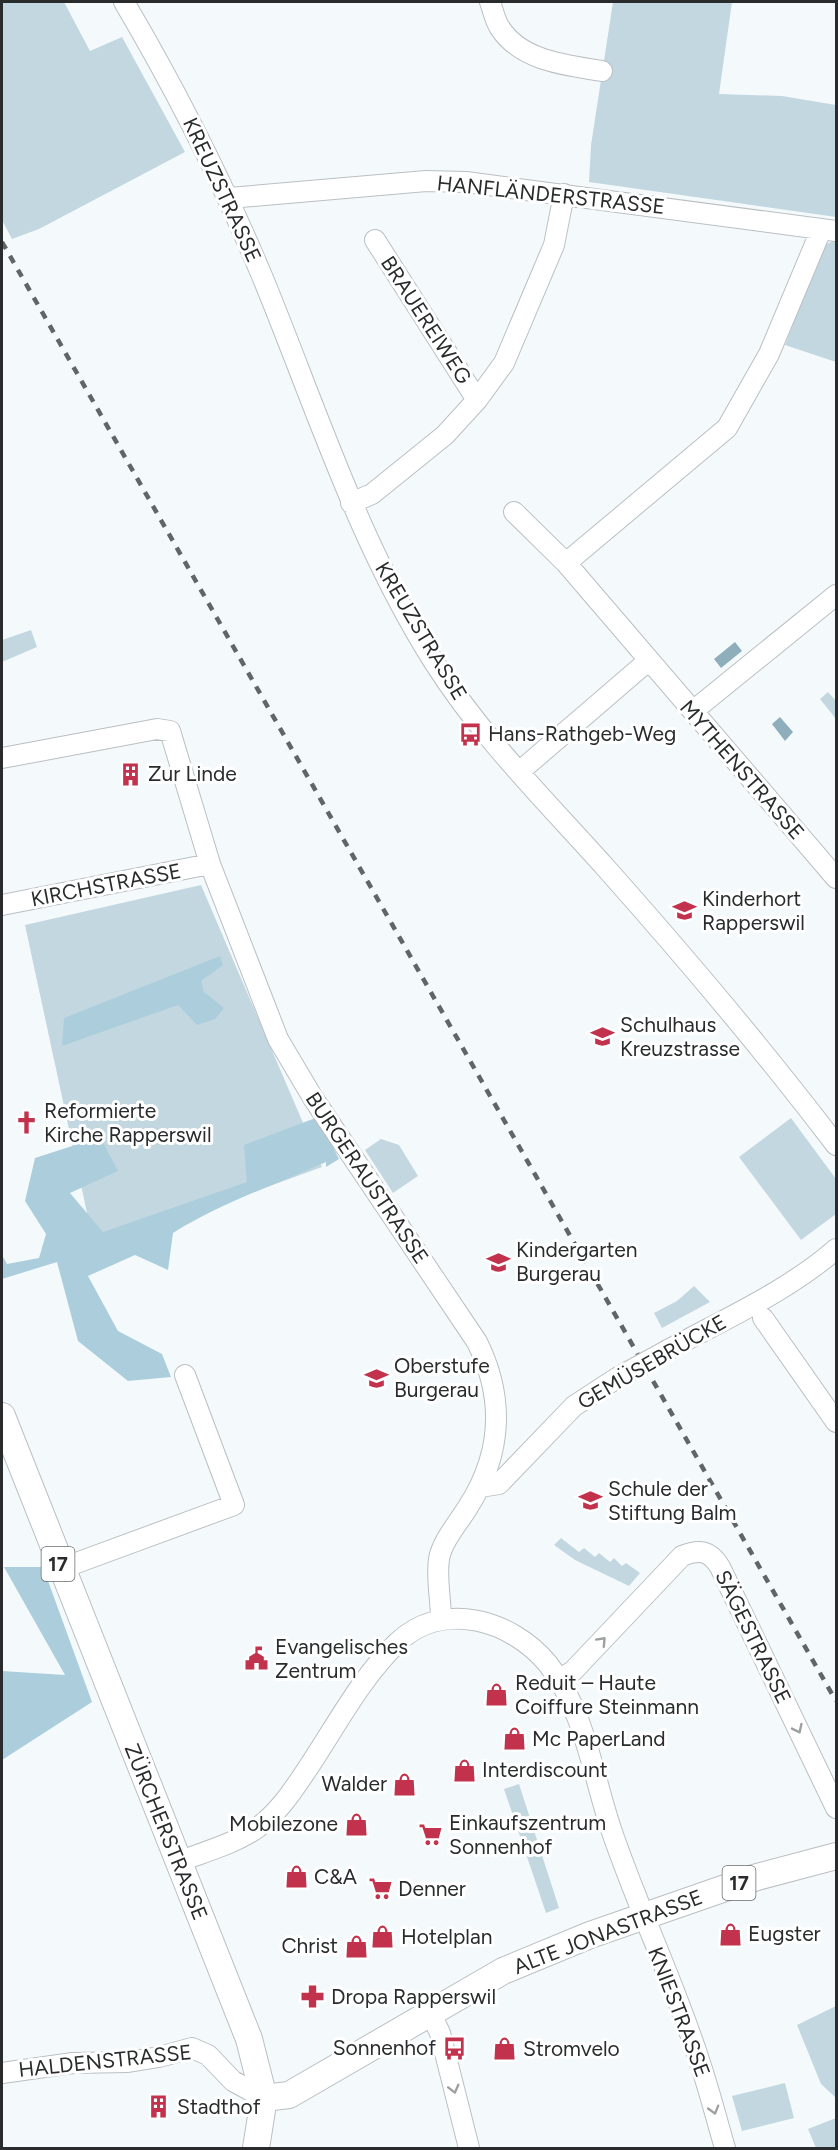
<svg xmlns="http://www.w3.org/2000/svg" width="838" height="2150" font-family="Figtree,sans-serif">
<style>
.green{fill:#c3d7e0}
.forest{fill:#accedc}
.water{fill:#8eaebc}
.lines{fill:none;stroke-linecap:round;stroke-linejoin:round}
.minor-casing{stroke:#babfc2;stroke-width:22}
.major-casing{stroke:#babfc2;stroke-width:28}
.minor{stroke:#fff;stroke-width:20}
.major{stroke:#fff;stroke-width:26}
.rail{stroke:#626566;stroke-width:4.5;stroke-dasharray:8 8;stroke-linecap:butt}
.minor-bridge-casing{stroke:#babfc2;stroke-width:22;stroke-linecap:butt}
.minor-bridge{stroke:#fff;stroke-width:20}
.oneway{stroke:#9fa0a0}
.labels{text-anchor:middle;stroke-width:6;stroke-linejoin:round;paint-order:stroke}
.shield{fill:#fff;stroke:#696b6b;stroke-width:1.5}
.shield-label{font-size:20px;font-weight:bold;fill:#292b2c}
.street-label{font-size:21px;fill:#292b2c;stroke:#fff}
.poi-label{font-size:21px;fill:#292b2c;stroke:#fff;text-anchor:start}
</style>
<rect width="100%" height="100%" fill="#f4fafc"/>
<path class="green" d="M2,2H64L90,51L122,37L185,152L39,229L12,239L2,220Z
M613,2H732L719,94L782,96L836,105V217L589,182L591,145Z
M836,240V362L785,345L824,245Z
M31,630L37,647L2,662V640Z
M828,692L836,701V719L820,699Z
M201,885L322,1167L95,1250L25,925Z
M791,1118L836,1179V1214L801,1240L739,1157Z
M381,1139L399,1145L418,1176L393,1193L365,1150Z
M694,1286L710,1302L662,1328L654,1313L677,1301Z
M561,1538L579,1552L584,1548L595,1557L599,1553L610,1562L614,1558L622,1566L626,1563L640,1573L629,1586L575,1560L554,1545Z
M519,1784L559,1908L546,1913L504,1789Z
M836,2006V2098L821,2084L797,2025Z
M785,2083L794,2118L742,2131L732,2096Z
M836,2118V2148H816L808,2129Z"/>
<path class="forest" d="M220,956L223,965L201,981L204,992L224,1008L215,1019L197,1025L178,1005L62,1046L64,1018Z
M318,1117L339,1159L326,1167V1162C275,1185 221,1203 173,1233L168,1270L135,1255L88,1276L118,1331L162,1354L171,1377L128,1381L78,1341L57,1262L2,1279V1255L7,1264L39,1258L46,1234L25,1201L35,1158L100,1137L118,1171L70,1193L103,1232L247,1182L244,1145Z
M4,1567H43L92,1702L2,1760V1671L65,1675Z"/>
<path class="water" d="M735,642L742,651L721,668L714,659Z
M780,717L793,732L785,741L772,724Z"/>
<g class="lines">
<defs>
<path id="minor" d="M124,2C176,90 222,181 262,276C316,407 358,542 434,662C482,738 546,801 605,867C685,957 763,1049 836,1145
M490,2C493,10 495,21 500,28C521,61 566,65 602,71
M229,198L426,181L466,182L836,231
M375,240L477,400
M351,503L372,494L445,435L477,400L504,363L554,245L564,194
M514,512L566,563L836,878
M566,563L727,428L769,354L821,230
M693,711L836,595
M2,758L157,729L170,731L210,864L278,1039L313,1098L477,1342C505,1398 502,1454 468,1507C459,1522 442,1541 439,1559C436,1577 441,1600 441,1619
M519,772L648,661
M2,905L210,864
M763,1318L836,1422
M668,1350C725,1319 788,1291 836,1249
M480,1487L499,1484L574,1406L617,1378
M60,1569L234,1505L185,1375
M559,1680L573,1671L682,1556C699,1549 710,1550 720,1567L836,1808
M178,1862C204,1852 234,1844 257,1828C278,1813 292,1792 306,1771C335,1728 360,1679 397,1643C442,1599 512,1620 548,1664C584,1709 593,1775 611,1829C638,1909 676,1986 701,2066C710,2093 717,2121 725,2148
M431,2014L440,2033L469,2148
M2,2073L73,2063L128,2062L159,2057L192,2048L208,2055L233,2081L264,2098"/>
<path id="major" d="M2,1416L249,2039L264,2098L256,2148
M264,2098L289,2095L503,1971L590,1935L757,1877L836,1856"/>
</defs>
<use href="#minor" class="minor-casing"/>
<use href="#major" class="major-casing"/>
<use href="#minor" class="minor"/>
<use href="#major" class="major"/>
<path class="rail" d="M2,242L836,1701"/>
<defs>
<path id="minor-bridge" d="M617,1378L668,1350"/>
</defs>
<use href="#minor-bridge" class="minor-bridge-casing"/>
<use href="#minor-bridge" class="minor-bridge"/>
</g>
<defs><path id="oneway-chevron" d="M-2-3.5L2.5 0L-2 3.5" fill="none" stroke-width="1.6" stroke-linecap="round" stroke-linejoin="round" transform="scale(1.5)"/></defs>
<g class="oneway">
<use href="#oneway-chevron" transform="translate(602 1641) rotate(-47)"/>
<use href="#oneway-chevron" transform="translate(798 1729) rotate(64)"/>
<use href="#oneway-chevron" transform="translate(454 2089) rotate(76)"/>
<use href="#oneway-chevron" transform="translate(714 2110) rotate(74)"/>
</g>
<defs>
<symbol id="bus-bare" viewBox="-9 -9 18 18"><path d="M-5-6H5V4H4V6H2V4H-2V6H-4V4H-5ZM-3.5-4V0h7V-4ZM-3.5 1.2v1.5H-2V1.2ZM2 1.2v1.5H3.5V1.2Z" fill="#c3324d" stroke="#fff" stroke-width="2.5" paint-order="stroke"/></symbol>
<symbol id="building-bare" viewBox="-9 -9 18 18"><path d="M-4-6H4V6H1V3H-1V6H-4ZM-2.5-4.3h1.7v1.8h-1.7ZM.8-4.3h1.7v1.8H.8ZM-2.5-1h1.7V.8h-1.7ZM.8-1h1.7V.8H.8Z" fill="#c3324d" stroke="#fff" stroke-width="2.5" paint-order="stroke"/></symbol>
<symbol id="school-bare" viewBox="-9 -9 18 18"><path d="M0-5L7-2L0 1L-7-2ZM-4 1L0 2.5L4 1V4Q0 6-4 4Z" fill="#c3324d" stroke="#fff" stroke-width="2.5" paint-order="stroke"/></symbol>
<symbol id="church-bare" viewBox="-9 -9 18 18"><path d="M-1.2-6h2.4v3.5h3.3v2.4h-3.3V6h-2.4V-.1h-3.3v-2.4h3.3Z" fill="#c3324d" stroke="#fff" stroke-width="2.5" paint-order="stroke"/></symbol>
<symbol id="civic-bare" viewBox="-9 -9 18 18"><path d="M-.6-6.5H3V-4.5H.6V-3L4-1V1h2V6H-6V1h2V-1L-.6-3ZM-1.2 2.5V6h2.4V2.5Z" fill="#c3324d" stroke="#fff" stroke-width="2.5" paint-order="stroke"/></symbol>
<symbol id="shop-bare" viewBox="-9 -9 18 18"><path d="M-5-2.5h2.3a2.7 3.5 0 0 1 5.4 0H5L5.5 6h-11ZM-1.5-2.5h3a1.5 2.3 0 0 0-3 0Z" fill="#c3324d" stroke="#fff" stroke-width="2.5" paint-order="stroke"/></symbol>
<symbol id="supermarket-bare" viewBox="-9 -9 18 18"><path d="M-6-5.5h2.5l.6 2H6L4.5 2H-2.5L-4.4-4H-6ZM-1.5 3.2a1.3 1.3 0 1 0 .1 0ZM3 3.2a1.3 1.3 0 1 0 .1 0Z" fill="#c3324d" stroke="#fff" stroke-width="2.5" paint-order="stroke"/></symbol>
<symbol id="pharmacy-bare" viewBox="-9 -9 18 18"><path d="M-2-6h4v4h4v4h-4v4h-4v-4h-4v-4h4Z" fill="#c3324d" stroke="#fff" stroke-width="2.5" paint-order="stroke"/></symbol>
</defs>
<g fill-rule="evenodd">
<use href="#bus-bare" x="454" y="718" width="33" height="33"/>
<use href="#building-bare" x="114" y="758" width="33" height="33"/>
<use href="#school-bare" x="668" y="894" width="33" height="33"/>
<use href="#school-bare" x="586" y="1020" width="33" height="33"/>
<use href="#church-bare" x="10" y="1106" width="33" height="33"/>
<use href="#school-bare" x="482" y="1246" width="33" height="33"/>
<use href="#school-bare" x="360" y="1362" width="33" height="33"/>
<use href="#school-bare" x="574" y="1484" width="33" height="33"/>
<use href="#civic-bare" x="240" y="1642" width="33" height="33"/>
<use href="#shop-bare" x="480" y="1678" width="33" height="33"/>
<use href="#shop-bare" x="498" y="1722" width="33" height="33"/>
<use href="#shop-bare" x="448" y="1754" width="33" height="33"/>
<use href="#shop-bare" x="388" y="1768" width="33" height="33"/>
<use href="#shop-bare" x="340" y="1808" width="33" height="33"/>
<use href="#supermarket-bare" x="414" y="1818" width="33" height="33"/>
<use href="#shop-bare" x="280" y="1860" width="33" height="33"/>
<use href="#supermarket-bare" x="364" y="1872" width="33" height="33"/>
<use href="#shop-bare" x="714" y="1918" width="33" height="33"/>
<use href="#shop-bare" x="366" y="1920" width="33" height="33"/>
<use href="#shop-bare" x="340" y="1930" width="33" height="33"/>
<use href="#pharmacy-bare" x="296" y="1980" width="33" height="33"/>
<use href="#bus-bare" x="438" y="2032" width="33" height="33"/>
<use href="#shop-bare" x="488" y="2032" width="33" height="33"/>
<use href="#building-bare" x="142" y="2090" width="33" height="33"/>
</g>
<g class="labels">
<g class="shield">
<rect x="41.5" y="1547" width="33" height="34" rx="4.5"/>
<rect x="722.5" y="1866" width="33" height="34" rx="4.5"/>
</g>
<g class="shield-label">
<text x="58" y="1571">17</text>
<text x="739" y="1890">17</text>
</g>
<g class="street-label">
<text transform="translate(222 190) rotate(65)" y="7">KREUZSTRASSE</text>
<text transform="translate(551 195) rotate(6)" y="7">HANFLÄNDERSTRASSE</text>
<text transform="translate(426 320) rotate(57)" y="7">BRAUEREIWEG</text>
<text transform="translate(421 631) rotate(59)" y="7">KREUZSTRASSE</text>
<text transform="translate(742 770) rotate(49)" y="7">MYTHENSTRASSE</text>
<text transform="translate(106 885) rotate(-11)" y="7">KIRCHSTRASSE</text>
<text transform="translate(367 1178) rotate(56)" y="7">BURGERAUSTRASSE</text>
<text transform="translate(652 1362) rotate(-30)" y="7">GEMÜSEBRÜCKE</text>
<text transform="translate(753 1637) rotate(64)" y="7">SÄGESTRASSE</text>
<text transform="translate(166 1832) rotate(68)" y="7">ZÜRCHERSTRASSE</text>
<text transform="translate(608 1932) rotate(-21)" y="7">ALTE JONASTRASSE</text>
<text transform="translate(679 2012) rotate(69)" y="7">KNIESTRASSE</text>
<text transform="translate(105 2061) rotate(-6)" y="7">HALDENSTRASSE</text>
</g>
<g class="poi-label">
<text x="488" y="741">Hans-Rathgeb-Weg</text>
<text x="148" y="781">Zur Linde</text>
<text x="702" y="906">Kinderhort<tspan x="702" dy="24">Rapperswil</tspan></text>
<text x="620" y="1032">Schulhaus<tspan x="620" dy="24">Kreuzstrasse</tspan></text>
<text x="44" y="1118">Reformierte<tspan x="44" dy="24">Kirche Rapperswil</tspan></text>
<text x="516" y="1257">Kindergarten<tspan x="516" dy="24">Burgerau</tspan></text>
<text x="394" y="1373">Oberstufe<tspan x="394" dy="24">Burgerau</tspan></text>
<text x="608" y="1496">Schule der<tspan x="608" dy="24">Stiftung Balm</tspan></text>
<text x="275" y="1654">Evangelisches<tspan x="275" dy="24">Zentrum</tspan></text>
<text x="515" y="1690">Reduit – Haute<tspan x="515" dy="24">Coiffure Steinmann</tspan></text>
<text x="532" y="1746">Mc PaperLand</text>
<text x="482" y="1777">Interdiscount</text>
<text x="387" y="1791" text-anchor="end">Walder</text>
<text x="449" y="1830">Einkaufszentrum<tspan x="449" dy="24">Sonnenhof</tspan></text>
<text x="338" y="1831" text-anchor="end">Mobilezone</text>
<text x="314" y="1884">C&amp;A</text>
<text x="398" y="1896">Denner</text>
<text x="748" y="1941">Eugster</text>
<text x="401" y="1944">Hotelplan</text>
<text x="338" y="1953" text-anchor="end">Christ</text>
<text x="331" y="2004">Dropa Rapperswil</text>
<text x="436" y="2055" text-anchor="end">Sonnenhof</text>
<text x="523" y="2056">Stromvelo</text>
<text x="177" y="2114">Stadthof</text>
</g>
</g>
<rect width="838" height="2150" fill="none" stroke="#292b2c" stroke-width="6"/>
</svg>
